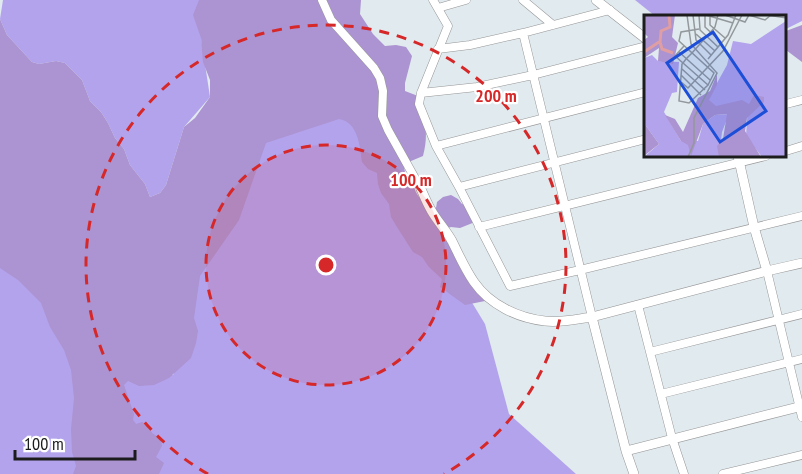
<svg xmlns="http://www.w3.org/2000/svg" width="802" height="474" font-family="'PT Sans Narrow',sans-serif">
<style>
.grass{fill:#b3a3ed}
.forest{fill:#ac93d1}
.lines{fill:none;stroke-linecap:round;stroke-linejoin:round}
.minor-casing{stroke:#969696;stroke-width:9}
.tertiary-casing{stroke:#969696;stroke-width:10}
.minor{stroke:#fff;stroke-width:8}
.tertiary{stroke:#fff;stroke-width:9}
.ring{fill:none;stroke:#d62828;stroke-width:3;stroke-dasharray:10 8}
.inset-river{fill:none;stroke:#df9ea3;stroke-width:3}
.inset-road{fill:none;stroke:#92989b;stroke-width:1.5}
.view{fill:#1d4ed8;fill-opacity:0.15;stroke:#1d4ed8;stroke-width:3}
.inset-edge{fill:none;stroke:#1c1c1c;stroke-width:3}
.centre{fill:#d62828;stroke:#fff;stroke-width:3}
.ring-label{font-size:18px;text-anchor:middle;font-weight:bold;fill:#d62828;stroke:#fff;stroke-width:4.5;stroke-linejoin:round;paint-order:stroke}
</style>
<rect width="100%" height="100%" fill="#e1eaef"/>
<path class="grass" d="M3,0H203L201,38L210,97L184,127L166,185L160,193L150,197L145,184L130,165L124,149L115,138L108,123L101,112L90,101L82,80L65,63L56,61L39,64L32,62L7,35L0,19Z
M635,0H802V21L786,29V16H655Z
M349,100L485,324L509,414L576,474H127L120,373L173,375L197,330L181,283L261,133Z
M0,254L43,285L114,474H0Z"/>
<path class="forest" d="M199,0H361L360,14L373,34L385,46L396,45L406,47L412,56L405,83V91L418,96C425,118 429,133 423,156L411,161L404,167L406,177L412,179L416,183L414,187C419,202 425,200 436,208L437,202L443,197L451,195L458,199L462,204L468,205L475,222L460,228L451,227L445,229C453,255 466,282 485,301L465,305L440,287L442,279L429,267L422,257L413,252L397,227L391,217L389,204L381,193L378,184L377,173L368,169L362,162C360,146 358,122 339,119L266,143L239,220L200,276L194,318L198,331L196,343L191,358L169,378L154,385L139,386L128,381L124,385L134,414L133,420L136,424L142,422L148,425L152,433L161,439L162,446L156,457L164,463L159,474H73L76,466L72,452L71,429L74,398L71,370L64,350L50,327L41,303L18,280L0,268V19L7,35L32,62L39,64L56,61L65,63L82,80L90,101L101,112L108,123L115,138L124,149L130,165L145,184L150,197L160,193L166,185L184,127L195,118L210,97V80L203,62L201,38L193,15Z
M802,25V62L786,50V31Z"/>
<g class="lines">
<defs>
<path id="minor" d="M322,0L331,20L374,68L380,78L383,91L382,116L388,130L421,189
M433,0L448,26L421,93L419,104L436,146L459,187L646,139
M523,0L553,25
M438,8L466,0
M438,49L470,45L523,33
M421,93L477,87L533,75L646,46
M786,104L802,100
M436,146L646,92
M786,151L802,146
M459,187L510,286L580,270L802,216
M479,227L766,156
M767,271L802,417
M638,305L672,438L684,474
M592,317L523,33L610,10
M650,352L802,314
M661,394L802,359
M723,474L802,455"/>
<path id="tertiary" d="M596,0L646,39
M738,156L754,227L767,271
M421,189C424,196 427,203 431,210C437,221 446,230 452,241C459,255 465,269 474,282C490,305 518,318 545,321C561,323 577,319 592,317L767,271L802,263
M592,317L626,451L634,474
M626,451L802,406"/>
</defs>
<use href="#minor" class="minor-casing"/>
<use href="#tertiary" class="tertiary-casing"/>
<use href="#minor" class="minor"/>
<use href="#tertiary" class="tertiary"/>
</g>
<circle cx="326" cy="265" r="120" fill="#d62828" fill-opacity=".12"/>
<g class="ring">
<circle cx="326" cy="265" r="120"/>
<path d="M208 474A240 240 0 1 1 444 474"/>
</g>
<g transform="translate(644 15)">
<rect width="142" height="142" fill="#e1eaef"/>
<path d="M142,6V142H118L102,121L104,91L72,93L63,86L83,50L89,26L107,29ZM8,40L14,46L35,47L33,77L28,78L20,97L37,126H54L59,109L71,100L85,99L78,117L75,142H0L15,129L0,108V43Z" fill="#b3a3ed"/>
<path d="M0,0H31L28,22L34,28L29,49L14,46L15,33L0,43V25L4,22L0,18ZM73,59V70L65,85L72,91L98,85L105,89L110,80L120,82V87L103,103L101,116L117,142H75L73,131L79,124L83,99L71,100L59,109L47,141L44,130L37,126L21,100L31,104L39,117L54,83L66,76ZM0,108L15,129L0,141Z" fill="#ac93d1"/>
<path class="inset-river" d="M25,0L26,12L17,16L16,27L18,34L29,38M0,37L15,27"/>
<path class="inset-road" d="M43,0L47,29L73,58L50,103V128L44,142M49,0L52,25L67,40M55,0L56,15L74,32M61,0V12L78,28M62,0L89,8M81,0L101,7L105,0L121,5L127,0M123,0L143,3M66,2V10L81,23M55,14L37,17L35,26L70,58L64,70M52,19L71,36M40,31L31,41L39,48L64,70L45,88L35,86L38,49L39,48L42,44L48,38L71,12L74,0M35,37L66,65M64,44L84,20L92,0M38,54L61,75M37,60L57,80M36,66L44,73L79,36L98,0"/>
<path class="view" d="M69,17L122,96L76,127L23,48Z"/>
<rect width="142" height="142" class="inset-edge"/>
</g>
<circle cx="326" cy="265" r="9" class="centre"/>
<g class="ring-label">
<text x="496" y="102">200 m</text>
<text x="411" y="186">100 m</text>
</g>
<path d="M15 450v9h120v-9" fill="none" stroke="#1c1c1c" stroke-width="3"/>
<text x="24" y="450" font-size="18" fill="#1c1c1c" stroke="#ffffff" stroke-width="4.5" paint-order="stroke">100 m</text>
</svg>
